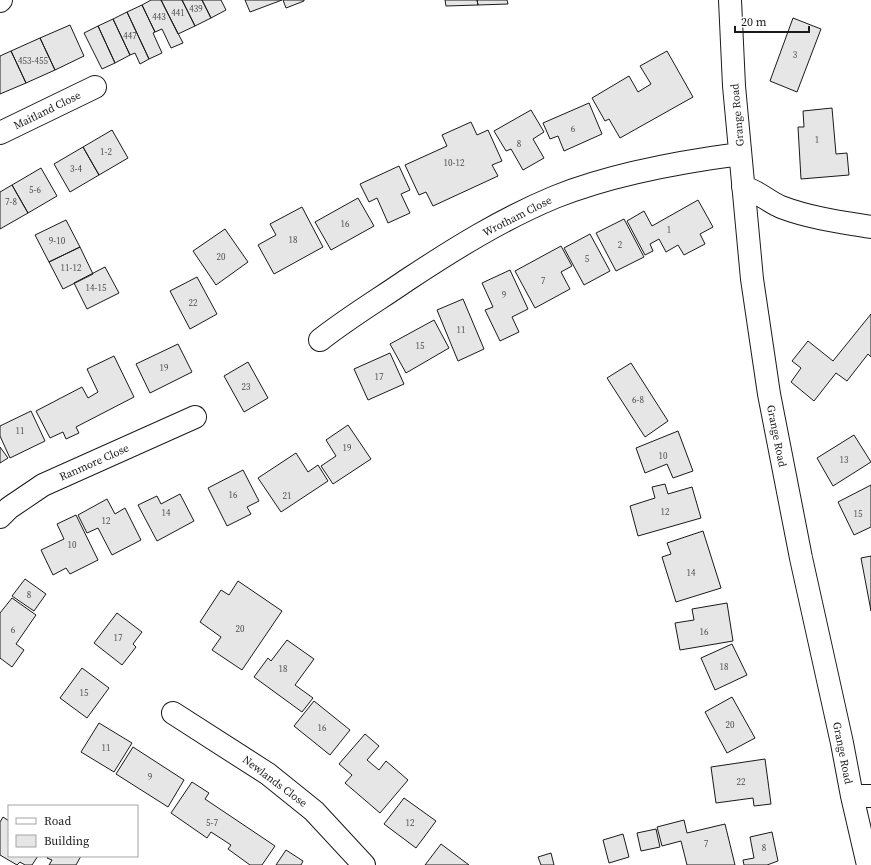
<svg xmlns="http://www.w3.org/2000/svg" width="871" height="865" font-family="'Source Serif 4',serif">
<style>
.building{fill:#e6e6e6;stroke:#1a1a1a}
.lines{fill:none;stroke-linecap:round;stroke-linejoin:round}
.minor-casing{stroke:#1a1a1a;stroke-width:24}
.major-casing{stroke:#1a1a1a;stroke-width:24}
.minor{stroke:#fff;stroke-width:22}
.major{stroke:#fff;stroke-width:22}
.labels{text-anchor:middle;stroke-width:3;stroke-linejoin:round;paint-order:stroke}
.number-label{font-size:9px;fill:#4d4d4d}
.street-label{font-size:11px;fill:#1a1a1a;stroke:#fff}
</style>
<rect width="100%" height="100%" fill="#fff"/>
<path class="building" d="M151,0H161L183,43L171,48L162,29L155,32L142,5Z
M161,0H182L195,26L178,34Z
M182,0H202L211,18L195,26Z
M202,0H221L226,10L211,18Z
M245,0H282L250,12Z
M283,0H304V1L286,8Z
M445,0H477L478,5L446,6Z
M477,0H507L508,4L478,5Z
M142,5L155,32L153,33L162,53L149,59L127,12Z
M127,12L149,59L140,64L135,53L130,55L113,19Z
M793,18L821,29L797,92L770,81Z
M113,19L130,55L115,63L98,26Z
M70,25L84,56L55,70L40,38Z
M98,26L115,63L102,69L84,33Z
M40,38L55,70L26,83L11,51Z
M11,51L26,83L0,94V56Z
M667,51L693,97L620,138L609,119L605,121L592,98L629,76L638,92L651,84L640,66Z
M589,103L602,134L564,151L558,136L550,139L543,123Z
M832,108L836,154L847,153L849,175L801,179L798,127H804L803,111Z
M531,110L544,132L533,139L544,158L523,170L511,149L506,151L494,131Z
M471,122L477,135L488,130L502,161L492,165L498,176L433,206L426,192L419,195L405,165L447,146L442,135Z
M112,130L128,158L99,175L83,147Z
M83,147L99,175L70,192L54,164Z
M399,166L410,190L401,194L410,213L388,223L377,198L369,202L360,184Z
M41,168L57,196L28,213L12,185Z
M12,185L28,213L0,229V192Z
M358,198L374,226L331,250L315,222Z
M698,200L713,227L700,234L705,244L684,255L678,245L666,252L659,239L650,244L653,251L645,255L627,221L644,211L652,226Z
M302,207L323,247L274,274L258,245L276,235L270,224Z
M624,219L644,257L616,271L596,233Z
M66,220L80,247L49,262L35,235Z
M225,229L248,262L216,285L193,251Z
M590,234L610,271L584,285L564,248Z
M561,246L572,266L561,272L570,289L535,308L515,271Z
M80,247L93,274L63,289L49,262Z
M105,267L119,293L87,309L74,283Z
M510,270L528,309L512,317L519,332L500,341L485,310L493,307L482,283Z
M197,277L217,314L190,329L170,291Z
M463,299L484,349L458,361L437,310Z
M871,314V357L868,354L847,381L836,373L814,401L791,382L801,368L792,361L808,341L833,361Z
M434,320L449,348L406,373L390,344Z
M178,344L192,372L150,393L136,364Z
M390,353L404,384L368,400L354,369Z
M114,356L134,397L76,427L79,433L66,439L63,432L50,438L36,411L82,387L88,398L98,392L87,369Z
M248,362L268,398L244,412L224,376Z
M631,363L668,421L645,437L607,378Z
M31,411L45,441L10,458L0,436V426Z
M348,425L371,459L333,484L321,466L336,456L326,440Z
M678,431L693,471L673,478L667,464L645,473L636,448Z
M854,435L871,462L833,486L817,458Z
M0,447L8,458L0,463Z
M296,453L308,472L318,465L328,481L281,512L258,478Z
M243,470L259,501L247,507L251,514L227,526L208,488Z
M665,484L668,494L692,487L701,518L638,536L630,506L655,498L652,487Z
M871,485V527L854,535L838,502Z
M180,494L194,521L157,541L138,505L157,496L161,504Z
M107,499L115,514L125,508L141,540L112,555L98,528L87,533L78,515Z
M76,515L98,560L70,574L66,568L53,575L41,550L64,539L57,524Z
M703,531L721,588L676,602L662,557L671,554L667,543Z
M871,556V611L861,558Z
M25,579L46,594L34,611L12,596Z
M238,581L282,611L242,670L212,650L221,637L200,622L221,590L229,595Z
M12,598L36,615L16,644L24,650L12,667L0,658V613Z
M727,603L733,641L680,650L675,623L694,620L692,609Z
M117,613L142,632L133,644L136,647L122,665L94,643Z
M287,640L314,659L295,685L313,698L302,712L254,677L268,658L271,661Z
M732,644L747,675L715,690L701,658Z
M82,668L109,688L87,718L60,698Z
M732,697L755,738L727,753L705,712Z
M314,701L350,730L330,755L294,726Z
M99,723L132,743L114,772L81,752Z
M365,734L379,746L367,760L379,770L386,761L408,780L380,813L345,783L352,775L339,764Z
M133,747L184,780L168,807L116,774Z
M765,759L771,804L754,806L753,798L716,803L711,767Z
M192,782L209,793L205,799L275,846L262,865H250L228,849L231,845L211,832L207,838L171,813Z
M404,798L436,821L416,848L384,824Z
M3,817L9,821V856H38L32,865H25L20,862L17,865L0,855V822Z
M684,820L687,833L725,824L735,865H687L681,841L662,846L657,827Z
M656,829L660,847L641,851L637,833Z
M772,832L778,861L767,865H744L743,860L754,858L750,837Z
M623,834L629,857L609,863L603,840Z
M441,844L469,865H425Z
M286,850L303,861L301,865H276Z
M551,853L554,865H541L538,857Z
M48,856H81L76,865H49L52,860L47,858Z"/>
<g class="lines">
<defs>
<path id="minor" d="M730,0L734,86L752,279L769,394L801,558L842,743L852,796L868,865
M0,133L95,87
M743,187C758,191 767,201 781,207C810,218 840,222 871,227
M320,340C348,318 378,300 407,280C454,249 502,219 555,197C612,174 679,162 740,154
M0,517L9,508L43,485L195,417
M173,713L268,774L314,811L364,865
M852,796H871"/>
<path id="major" d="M0,1L1,0"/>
</defs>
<use href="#minor" class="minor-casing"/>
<use href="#major" class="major-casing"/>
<use href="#minor" class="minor"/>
<use href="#major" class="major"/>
</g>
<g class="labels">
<g class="number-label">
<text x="196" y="12">439</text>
<text x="178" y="16">441</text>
<text x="159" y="20">443</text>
<text x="130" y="39">447</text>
<text x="795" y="58">3</text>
<text x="33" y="64">453-455</text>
<text x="573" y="132">6</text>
<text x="817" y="143">1</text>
<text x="519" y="147">8</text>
<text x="106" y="155">1-2</text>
<text x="454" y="166">10-12</text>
<text x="76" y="172">3-4</text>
<text x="35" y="193">5-6</text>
<text x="11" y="205">7-8</text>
<text x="345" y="227">16</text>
<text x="669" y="233">1</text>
<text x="293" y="243">18</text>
<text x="57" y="244">9-10</text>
<text x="620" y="248">2</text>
<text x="221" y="260">20</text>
<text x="587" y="262">5</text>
<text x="71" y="271">11-12</text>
<text x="543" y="284">7</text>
<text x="96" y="291">14-15</text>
<text x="504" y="298">9</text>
<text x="193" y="306">22</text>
<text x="461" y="333">11</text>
<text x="420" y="349">15</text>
<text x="164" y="371">19</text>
<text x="379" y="380">17</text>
<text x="246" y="390">23</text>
<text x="638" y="403">6-8</text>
<text x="20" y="434">11</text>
<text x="347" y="451">19</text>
<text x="663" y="459">10</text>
<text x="844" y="463">13</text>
<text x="233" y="498">16</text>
<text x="287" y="499">21</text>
<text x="665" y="515">12</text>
<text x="166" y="516">14</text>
<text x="858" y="517">15</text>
<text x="106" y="524">12</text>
<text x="72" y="548">10</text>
<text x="691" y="576">14</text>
<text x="29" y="598">8</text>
<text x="240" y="632">20</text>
<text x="13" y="633">6</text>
<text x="704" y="635">16</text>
<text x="118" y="641">17</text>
<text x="724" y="670">18</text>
<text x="283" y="672">18</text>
<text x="84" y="696">15</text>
<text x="730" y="728">20</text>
<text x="322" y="731">16</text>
<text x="106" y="751">11</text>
<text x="150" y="780">9</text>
<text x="741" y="785">22</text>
<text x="212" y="826">5-7</text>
<text x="410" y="826">12</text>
<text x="706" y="847">7</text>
<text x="764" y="851">8</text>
</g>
<g class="street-label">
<text transform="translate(47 110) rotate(-26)" y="4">Maitland Close</text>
<text transform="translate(737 115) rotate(-95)" y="4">Grange Road</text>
<text transform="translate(517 216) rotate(-27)" y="4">Wrotham Close</text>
<text transform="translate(777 436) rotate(79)" y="4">Grange Road</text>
<text transform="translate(94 462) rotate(-24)" y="4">Ranmore Close</text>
<text transform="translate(843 753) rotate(79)" y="4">Grange Road</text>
<text transform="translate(275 781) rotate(37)" y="4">Newlands Close</text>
</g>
</g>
<rect x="8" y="805" width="130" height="52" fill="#ffffff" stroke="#a3a3a3"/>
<rect x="16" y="818" width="20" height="6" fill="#ffffff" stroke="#a3a3a3"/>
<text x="44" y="825" font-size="12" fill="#1a1a1a">Road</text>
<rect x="16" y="835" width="20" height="12" fill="#e6e6e6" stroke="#a3a3a3"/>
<text x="44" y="845" font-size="12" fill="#1a1a1a">Building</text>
<path d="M735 26v6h74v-6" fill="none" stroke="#1a1a1a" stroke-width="2"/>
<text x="741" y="26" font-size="12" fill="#1a1a1a" stroke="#ffffff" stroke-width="3" paint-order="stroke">20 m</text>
</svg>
